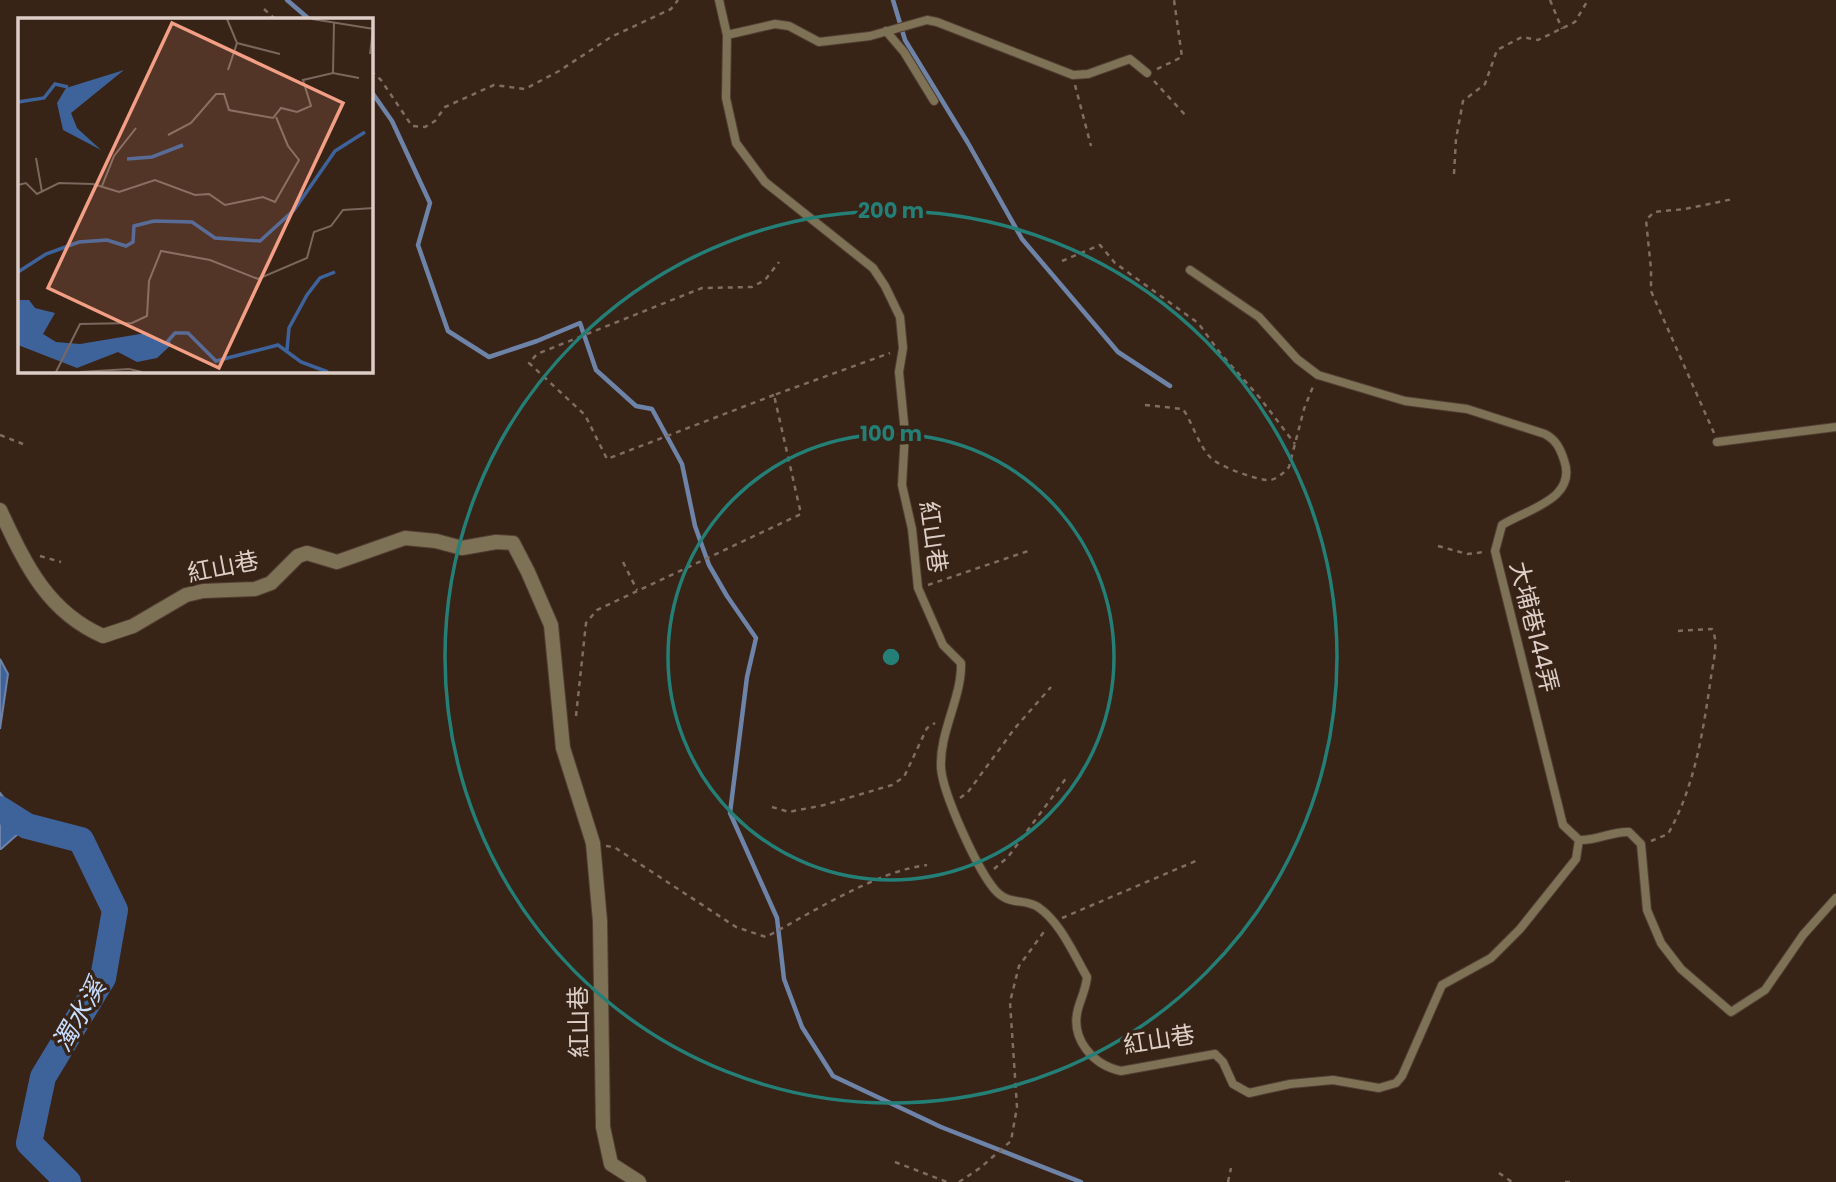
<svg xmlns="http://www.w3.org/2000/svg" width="1836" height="1182" font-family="Poppins,'Noto Sans TC',sans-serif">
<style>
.water{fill:#3e639a;stroke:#6d83a7;stroke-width:2}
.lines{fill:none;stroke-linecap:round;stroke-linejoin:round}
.stream{stroke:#6d83a7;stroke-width:4.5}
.river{stroke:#3e639a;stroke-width:26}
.lane-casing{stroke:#523e33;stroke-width:10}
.street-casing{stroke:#523e33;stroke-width:16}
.path{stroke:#7f6d63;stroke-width:2.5;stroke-dasharray:5 5;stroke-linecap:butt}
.lane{stroke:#7e7256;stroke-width:8}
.street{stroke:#7e7256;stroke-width:14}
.ring{fill:none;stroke:#247f77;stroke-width:3.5}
.labels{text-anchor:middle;stroke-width:7;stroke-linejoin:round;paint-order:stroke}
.street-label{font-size:24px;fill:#dccec6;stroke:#382317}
.water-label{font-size:26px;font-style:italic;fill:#c6ddfd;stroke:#382317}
.inset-river{fill:none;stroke:#3e639a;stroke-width:3.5}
.inset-road{fill:none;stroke:#7a675d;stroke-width:2}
.view{fill:#f39f85;fill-opacity:0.15;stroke:#f39f85;stroke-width:3.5}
.inset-edge{fill:none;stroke:#dccec6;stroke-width:3.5}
.centre{fill:#247f77;stroke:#382317;stroke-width:3.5}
.ring-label{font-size:21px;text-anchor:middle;font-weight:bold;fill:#247f77;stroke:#382317;stroke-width:7;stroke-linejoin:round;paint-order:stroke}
</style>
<rect width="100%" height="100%" fill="#382317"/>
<path class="water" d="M0,659L8,674L0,729Z
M0,793L27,826L1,849H0Z"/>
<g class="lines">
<path class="stream" d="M287,0L309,19
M893,0L905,40L968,143L1022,239L1118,352L1170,386
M371,91L392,121L430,203L418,245L448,331L489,357L537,341L580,323L596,370L636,406L652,409L682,464L695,526L709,565L727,596L756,638L747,677L730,813L777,918L784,979L802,1027L833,1076L941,1127L1081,1182"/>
<path class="river" d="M0,809L27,826L81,840L115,910L103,978L43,1077L29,1143L68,1182"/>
<defs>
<path id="lane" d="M719,0L727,35L726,98L736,143L765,182L873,268L885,286L900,317L903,348L899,372L905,433L902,485L912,529L918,588L943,645L961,663C962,698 939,732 941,768C943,794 977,869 995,890C1009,906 1024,898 1038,907C1061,923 1073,953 1087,977C1086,989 1081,998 1078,1009C1070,1039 1093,1065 1121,1071L1215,1054L1223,1062L1233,1084L1249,1093L1290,1084L1333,1080L1379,1088L1396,1083L1402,1076L1442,985L1491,958L1520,929L1576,859L1579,840
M886,31L904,52L934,101
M727,35L775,24L789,26L819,42L870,36L927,20L937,22L1073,75L1088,74L1130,59L1147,73
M1190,270L1259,317L1297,359L1318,375L1405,401L1467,409L1545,434C1556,440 1560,448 1564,460C1578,499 1527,509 1502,525L1495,551L1563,825L1579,840C1597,841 1612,831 1629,832L1641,844L1647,910L1661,943L1681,969L1731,1012L1765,990L1803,935L1836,898
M1717,442L1836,427"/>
<path id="street" d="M0,510C25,563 46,611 103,636L133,626L186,595L203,591L255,589L271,583L298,556L307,553L337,562L405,538L436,541L462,548L496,542L513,543L528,572L551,625L563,748L593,843L600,921L603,1127L611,1164L639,1182"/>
</defs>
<use href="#lane" class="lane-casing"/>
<use href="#street" class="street-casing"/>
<path class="path" d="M1550,0L1562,29
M264,9L275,19
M1157,69L1182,57L1174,0
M371,71L381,80L412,126L425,127L435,121L445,107L494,85L525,89L559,71L611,37L671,9L678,0
M1154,81L1187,117
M1075,85L1091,146
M1454,174L1456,139L1463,101L1485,84L1497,50L1522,37L1538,40L1575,22L1588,0
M1062,261L1100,245L1115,263L1198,323L1221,354L1260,398L1295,444
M774,395L607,459L585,415L529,363L537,354L702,288L752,287L765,280L779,262
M1145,405L1183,409C1193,424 1198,444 1210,457C1217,466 1261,482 1271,480C1278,478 1284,473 1289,467L1304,409L1314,384
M1714,433L1651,291V269L1646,220L1654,212L1685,209L1733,199
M0,435L23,444
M1438,546L1467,554L1485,552
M40,556L61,562
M623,562L637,590
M928,585L1028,551
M576,716L586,623L597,610L801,514L774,395L890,353
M960,798L968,792L1015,728L1051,687
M772,807L789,812L824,805L892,785L904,777L927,728L935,723
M1651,841L1668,834C1695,786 1703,732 1711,677C1713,663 1719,642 1712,629L1676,631
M606,846L614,847L736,927L766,937C811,913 877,871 927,865
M994,869L1008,857L1067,777
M1062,918L1198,860
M895,1162L947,1182
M1499,1173L1512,1182
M959,1182L980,1168L1011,1141L1017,1107L1010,1002L1019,966L1046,929
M1228,1182L1231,1168
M1565,1182H1575"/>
<use href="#lane" class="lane"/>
<use href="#street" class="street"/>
</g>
<g class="ring">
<circle cx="891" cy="657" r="223"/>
<circle cx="891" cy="657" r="446"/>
</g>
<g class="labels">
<g class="street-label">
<text transform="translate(933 537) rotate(82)" y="8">紅山巷</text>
<text transform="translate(223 567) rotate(-11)" y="8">紅山巷</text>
<text transform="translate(1534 627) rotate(76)" y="8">大埔巷144弄</text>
<text transform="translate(579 1022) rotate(-91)" y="8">紅山巷</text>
<text transform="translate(1159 1040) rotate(-9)" y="8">紅山巷</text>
</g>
<g class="water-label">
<text transform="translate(79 1015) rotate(-60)" y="9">濁水溪</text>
</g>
</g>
<g transform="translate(18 18)">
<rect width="355" height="355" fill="#382317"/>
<path d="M106,52L53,95L59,110L83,132L45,112L39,85L48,70ZM0,282H11L17,290L37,295L25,316L38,324L62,326L128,315L143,324L152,322L153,327L139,340L119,344L100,334L59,350L0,327Z" fill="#3e639a"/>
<path class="inset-river" d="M0,84L26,80L37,66L50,69M109,141L134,139L165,127M0,254L28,236L61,224L89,222L108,228L115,224L116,208L136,203L174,204L197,220L242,223L276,192L317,133L347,114M149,324L157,315H170L198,343L260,327L283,344L310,354M269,332L271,310L289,277L302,260L317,254"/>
<path class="inset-road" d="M209,1L219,25L210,52M294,1L356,11M219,25L262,36M352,36L355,11M315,55L316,4M150,117L173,105L198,76H206L211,92L255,100L263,90L279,94L293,88L285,62L315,55L341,60M18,140L24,174M0,167L8,165L19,176L41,165L75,166L101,174L137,162L177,177L191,176L207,187L245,179L257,184L281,142L270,128L258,99M84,168L96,138L118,110M38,354L62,306L114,305L129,298L131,263L143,233L192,242L240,261L289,240L296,214L313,208L325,192L356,190M62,354L111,351L124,354"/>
<path class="view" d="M154,5L325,85L201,350L30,270Z"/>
<rect width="355" height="355" class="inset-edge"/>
</g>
<circle cx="891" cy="657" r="10" class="centre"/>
<g class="ring-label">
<text x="891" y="218">200 m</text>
<text x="891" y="441">100 m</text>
</g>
</svg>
